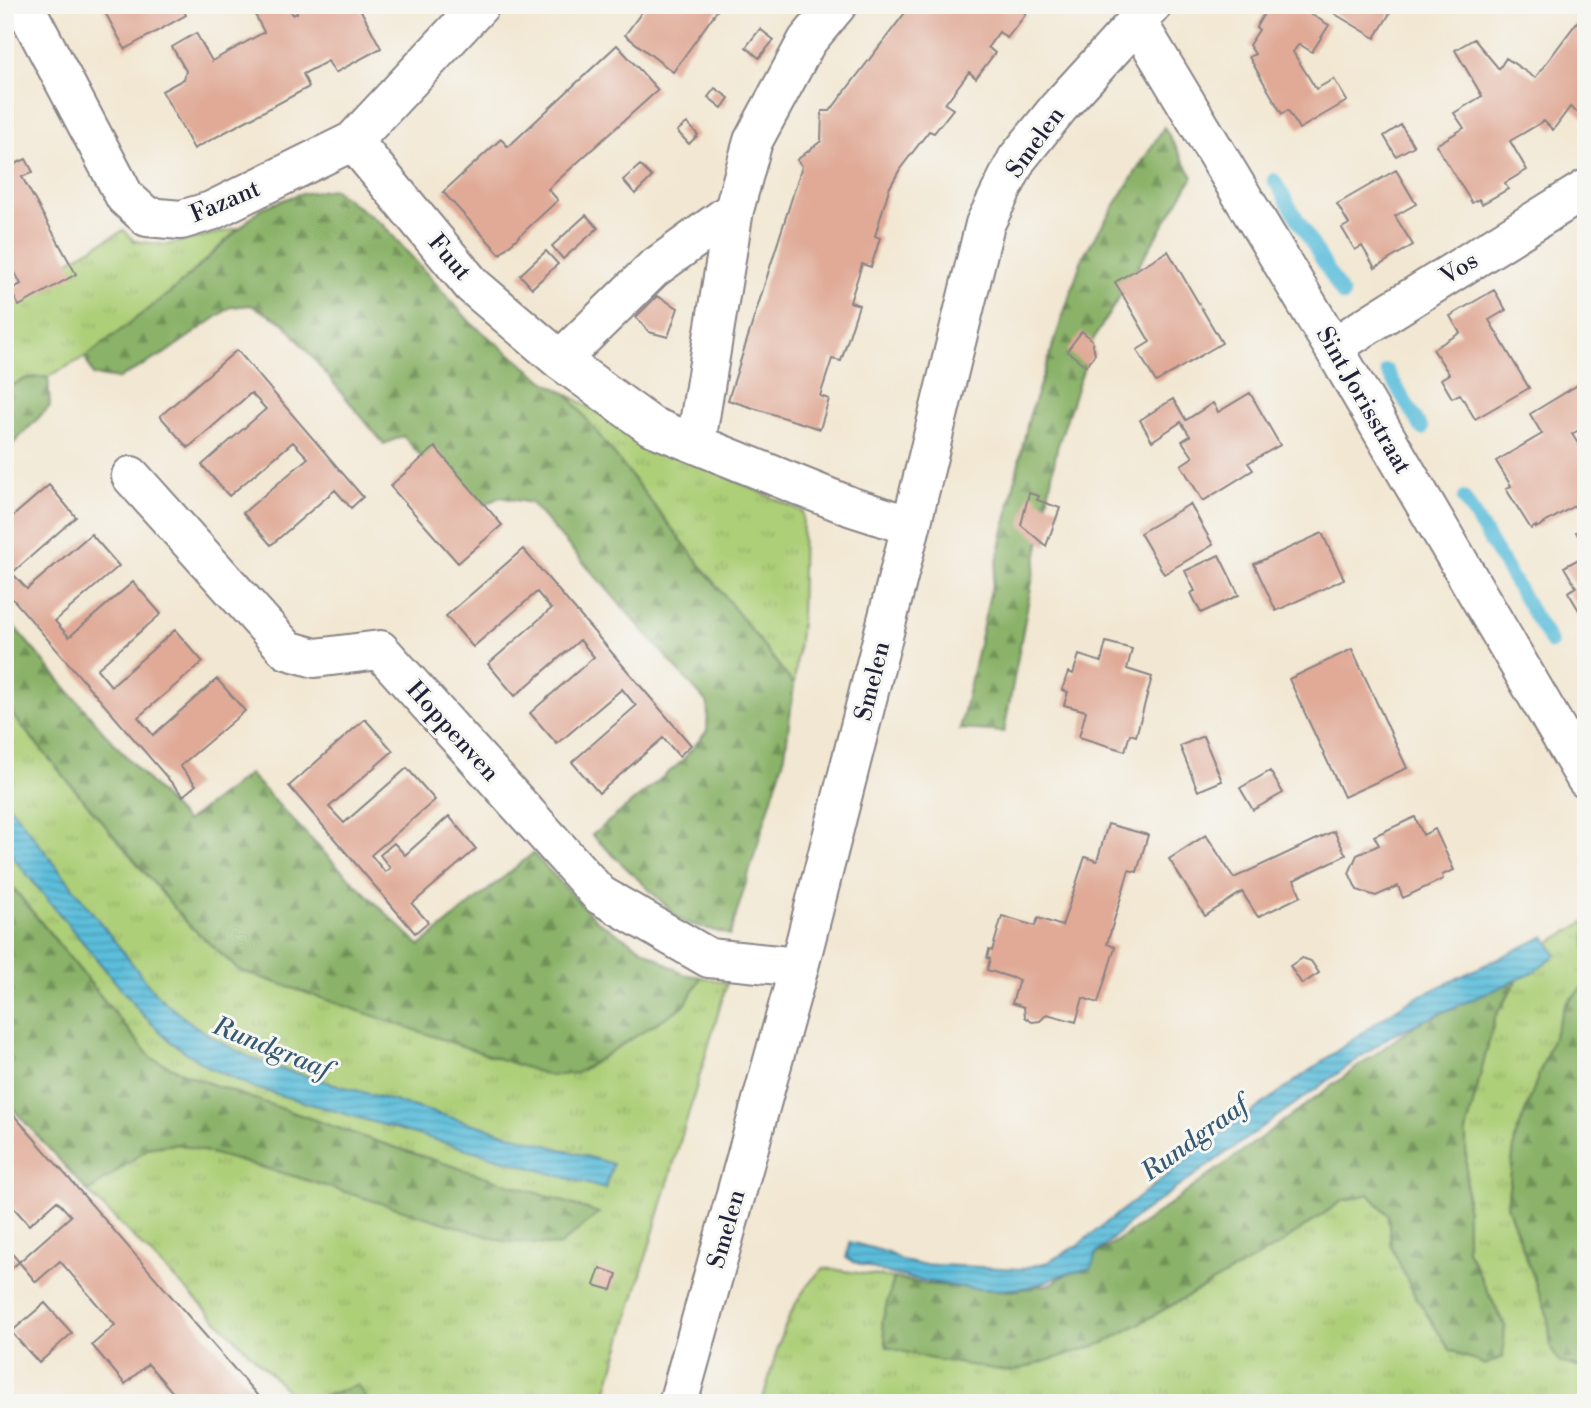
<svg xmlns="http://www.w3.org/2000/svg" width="1591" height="1408" font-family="'Libre Bodoni',serif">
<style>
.grass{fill:url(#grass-tufts);stroke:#68785a;stroke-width:2}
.forest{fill:url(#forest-firs);stroke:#566a52;stroke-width:2}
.water{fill:url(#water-rules);stroke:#3f708b;stroke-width:2}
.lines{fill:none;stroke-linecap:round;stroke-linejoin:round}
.stream{stroke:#5cbedb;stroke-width:14}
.building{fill:#e0aa97}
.street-casing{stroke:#8a8486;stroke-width:42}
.street{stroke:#fff;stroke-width:38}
.labels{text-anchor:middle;stroke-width:6;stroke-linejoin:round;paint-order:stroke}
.street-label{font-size:24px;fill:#22223b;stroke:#f6f6f2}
.water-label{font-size:26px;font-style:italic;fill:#365973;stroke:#f6f6f2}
</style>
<defs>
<pattern id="grass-tufts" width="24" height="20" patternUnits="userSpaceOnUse" patternTransform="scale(1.75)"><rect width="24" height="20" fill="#adcf78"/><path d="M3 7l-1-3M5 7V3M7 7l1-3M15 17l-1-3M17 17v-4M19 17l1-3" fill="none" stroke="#95b169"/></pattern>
<pattern id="forest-firs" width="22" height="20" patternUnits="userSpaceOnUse" patternTransform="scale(1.75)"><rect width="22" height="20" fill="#8ab268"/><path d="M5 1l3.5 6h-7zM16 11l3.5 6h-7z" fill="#709057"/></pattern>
<pattern id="water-rules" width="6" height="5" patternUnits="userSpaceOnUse" patternTransform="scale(1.75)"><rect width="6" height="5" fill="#5cbedb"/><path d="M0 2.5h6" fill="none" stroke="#4c9ab3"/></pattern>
</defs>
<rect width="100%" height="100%" fill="#f6f6f2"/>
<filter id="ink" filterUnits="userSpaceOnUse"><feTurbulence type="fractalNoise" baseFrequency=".0143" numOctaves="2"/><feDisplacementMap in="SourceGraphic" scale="14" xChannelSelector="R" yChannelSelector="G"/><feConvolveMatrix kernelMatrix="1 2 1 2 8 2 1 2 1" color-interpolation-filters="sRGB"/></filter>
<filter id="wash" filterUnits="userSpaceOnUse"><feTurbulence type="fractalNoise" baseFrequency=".00686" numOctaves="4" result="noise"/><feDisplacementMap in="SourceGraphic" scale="28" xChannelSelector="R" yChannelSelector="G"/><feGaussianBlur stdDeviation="1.57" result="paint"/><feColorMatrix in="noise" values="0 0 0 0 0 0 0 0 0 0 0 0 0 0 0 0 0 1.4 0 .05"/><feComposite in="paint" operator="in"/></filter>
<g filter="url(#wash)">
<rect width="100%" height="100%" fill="#f2e7d2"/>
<path class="grass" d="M239,228L176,288L85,357L48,377L28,378L5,388V297L124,230L134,241L167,245Z
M567,394L633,433L803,512L801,623L794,685Z
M5,706L187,923L239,970L577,1073L685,1005L701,977L727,983L603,1403H369L332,1392L307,1403H300L88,1192L150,1147L178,1144L293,1176L599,1214L369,1139L197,1079L151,1058L5,878Z
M1586,921V984L1565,1005L1515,1139L1507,1205L1548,1317L1551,1348L1559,1362L1586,1369V1403H762C776,1355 785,1302 824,1268L894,1278L882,1322L1105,1343L1279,1245L1342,1201L1369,1194L1388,1215L1391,1246L1415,1296L1505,1326L1467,1250L1466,1132L1495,1017L1534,952Z"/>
<path class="forest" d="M1164,127L1193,177L1093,340L1057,448L1004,732L960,729L1029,417L1083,256Z
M333,189L383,225L471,323L544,381L567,394L794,685L785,755L730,935L683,922L592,835L680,763L707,731L708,704L531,503L500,497L470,511L403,436L384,444L284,323L251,305L231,307L164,354L118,379L93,375L85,357L176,288L261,208L299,194Z
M48,377L50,406L5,452V388L28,378Z
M5,616L103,731L186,822L249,774L334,863L420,946L533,853L596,920L683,974L701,977L685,1005L577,1073L550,1076L239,970L187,923L5,706Z
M5,878L151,1058L197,1079L369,1139L599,1213L559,1246L503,1241L293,1176L178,1144L150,1147L88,1192L5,1100Z
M1534,952L1495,1017L1466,1132L1467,1250L1505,1326L1503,1357L1485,1365L1450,1350L1415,1296L1391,1246L1388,1215L1369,1194L1342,1201L1279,1245L1104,1343L1011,1372L927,1358L887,1347L882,1322L894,1278L924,1284L1011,1291L1051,1284L1144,1223L1437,1009Z
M1586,984L1584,1154L1586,1163V1369L1559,1362L1551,1348L1548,1317L1507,1205L1515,1139L1565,1005Z
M357,1385L369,1403H307Z"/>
<path class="water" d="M5,800L156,994C190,1026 225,1047 268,1065L613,1164L605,1189L255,1088L208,1067L171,1042L141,1013L5,848Z
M1545,936L1556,955L1531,974L1393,1034L1136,1217L1096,1254L1091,1268C1083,1270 1073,1272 1065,1274C1046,1281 1037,1287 1014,1289C972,1293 883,1276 846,1258L850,1242L886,1252L899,1259L916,1264L1021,1269L1048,1262L1078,1245L1200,1149L1387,1015L1407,1002Z"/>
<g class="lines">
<path class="stream" d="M1274,180L1343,295
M1387,371L1422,429
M1464,498L1551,643"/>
</g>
<g id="blocks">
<path class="building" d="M101,5H181L186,15L125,49Z
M250,5H288L293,15L297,13L294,5H358L381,48L335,73L328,61L303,74L309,87L194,149L162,91L184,79L186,71L172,47L196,33L212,61L264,32Z
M647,5H721L673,72L625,35Z
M911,5H1015L1026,14L1007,38L999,32L988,47L995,53L976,78L969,72L945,104L953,109L934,133L929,131L900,169L889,189L875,236L880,238L871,267L862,264L850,302L859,305L841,361L832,359L820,396L829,399L820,429L728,400L802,166L797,160L821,141L822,111H830Z
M1269,5H1318L1312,15L1329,25L1312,52L1299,44L1293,52L1316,89L1334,79L1347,101L1299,129L1288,110L1282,114L1249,57L1255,54L1249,45L1259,30L1256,27Z
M1340,5H1395L1375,38L1335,14Z
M1584,5H1586V119L1570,107L1553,130L1544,121L1510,141L1527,170L1505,183L1508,189L1482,204L1479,199L1472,203L1436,145L1464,128L1454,113L1482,96L1455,50L1474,39L1499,69L1506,58L1535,78L1580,18Z
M760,29L774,40L759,58L746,47Z
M617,45L658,90L548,189L558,200L500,254L443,192L501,139L508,147Z
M715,88L729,98L722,108L708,97Z
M687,123L698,135L689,144L677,131Z
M1401,125L1414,146L1396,156L1384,136Z
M5,146L15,164L26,159L33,172L22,177L76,274L19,306L10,290L21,284L5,254Z
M640,165L652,177L635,194L623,180Z
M1396,170L1416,204L1395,216L1413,245L1375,268L1362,246L1355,250L1342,228L1349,224L1337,204Z
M586,215L598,228L563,259L552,246Z
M546,251L558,264L532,288L520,275Z
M1168,251L1222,343L1156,382L1137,350L1150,342L1115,282Z
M1494,290L1506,310L1489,320L1529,388L1475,419L1460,394L1452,398L1441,379L1449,374L1433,349L1460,333L1450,316Z
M657,296L678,308L668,337L649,332L636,317Z
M1082,331L1092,340L1095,354L1086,366L1067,351Z
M237,350L363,497L351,508L335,490L271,545L243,513L308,458L293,442L229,496L202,465L266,409L251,393L188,448L160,416Z
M1586,380V426L1572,434L1586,456V499L1536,528V526L1531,529L1506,489L1511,486L1496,461L1542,434L1530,414Z
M1250,393L1280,445L1248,463L1253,470L1203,501L1181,465L1193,457L1182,441L1190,436L1181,422L1152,441L1140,420L1173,399L1186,420L1213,403L1218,412Z
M435,447L502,525L458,563L390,486Z
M49,485L76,517L12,573L27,589L91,534L119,566L55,621L69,637L133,582L161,614L97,669L111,686L175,630L203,662L138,717L153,735L217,679L245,711L180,766L196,785L183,796L5,590V523Z
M1029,493L1039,496L1037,500L1060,508L1046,546L1021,525Z
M1190,504L1213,545L1164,574L1140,533Z
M1586,527V549L1576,532Z
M1322,533L1344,579L1276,611L1254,564Z
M523,549L691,745L679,756L663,738L599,793L572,762L636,706L622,689L557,744L530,713L594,657L580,640L515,696L488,664L551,609L537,592L473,647L446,616Z
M1219,555L1239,595L1201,613L1191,593L1195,591L1185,571Z
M1586,555V615L1583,617L1568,592L1576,587L1564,567Z
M1106,642L1132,649L1127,669L1152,677L1136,736L1130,734L1125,751L1079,737L1086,711L1064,705L1068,692L1062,690L1068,672L1073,674L1079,655L1101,662Z
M1352,649L1407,768L1344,797L1289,679Z
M365,719L393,751L329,807L344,823L407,768L435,800L371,855L385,872L390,868L380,855L394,843L405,855L449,816L476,849L412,904L428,922L415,933L289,786Z
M1203,736L1222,781L1198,791L1180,746Z
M1270,771L1283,793L1253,810L1240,788Z
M1415,817L1423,835L1435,829L1454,870L1442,875L1443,879L1403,898L1398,886L1376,896L1357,890L1349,873L1357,855L1379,845L1374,836Z
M1108,824L1148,835L1137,872L1129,870L1107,944L1115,947L1098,1003L1083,998L1076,1022L1047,1014L1040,1021L1032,1022L1025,1017L1024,1007L1012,1003L1019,980L987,970L990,959L987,958L989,950L992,951L1002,916L1035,926L1038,918L1062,926L1085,857L1097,861Z
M1334,831L1346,855L1294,880L1301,896L1258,917L1242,892L1205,916L1169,859L1206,835L1234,878Z
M1302,958L1311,961L1319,973L1302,984L1290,966Z
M5,1105L178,1304L264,1403H167L175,1395L148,1364L125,1384L92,1345L115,1325L60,1261L36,1282L19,1262L5,1274V1245L19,1262L71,1216L57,1201L29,1225L5,1198Z
M600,1268L617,1274L612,1290L594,1285Z
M45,1303L72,1333L39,1363L11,1332Z"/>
</g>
</g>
<g filter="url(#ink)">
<use href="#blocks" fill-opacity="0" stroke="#8a8486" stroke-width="2"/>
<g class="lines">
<defs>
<path id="street" d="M24,5L125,197L147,217L181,220L211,211L353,141L480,5
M1138,23L1333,347L1586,779
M353,141L472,285L560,360L651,426L852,507L911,526
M1333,347L1586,189
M560,360L653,269L734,210
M696,442L734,210L753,141L807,41L837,5
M131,476L287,650L315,658L380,650L600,895L709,958L799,967
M678,1403L799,967L911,526L985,224L1017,159L1059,107L1152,5"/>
</defs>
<use href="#street" class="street-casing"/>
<use href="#street" class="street"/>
</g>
</g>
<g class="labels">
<g class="street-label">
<text transform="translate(1035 142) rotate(-54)" y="8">Smelen</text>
<text transform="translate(225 201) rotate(-23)" y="8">Fazant</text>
<text transform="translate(450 257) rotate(50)" y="8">Fuut</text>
<text transform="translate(1459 268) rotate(-32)" y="8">Vos</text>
<text transform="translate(1364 400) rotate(60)" y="8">Sint Jorisstraat</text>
<text transform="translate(872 681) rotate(-76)" y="8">Smelen</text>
<text transform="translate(453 731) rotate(48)" y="8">Hoppenven</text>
<text transform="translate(726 1229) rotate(-74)" y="8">Smelen</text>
</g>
<g class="water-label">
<text transform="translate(272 1047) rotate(22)" y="9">Rundgraaf</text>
<text transform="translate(1194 1138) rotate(-36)" y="9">Rundgraaf</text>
</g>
</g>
<rect width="1591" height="1408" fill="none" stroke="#f6f6f2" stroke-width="28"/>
</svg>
